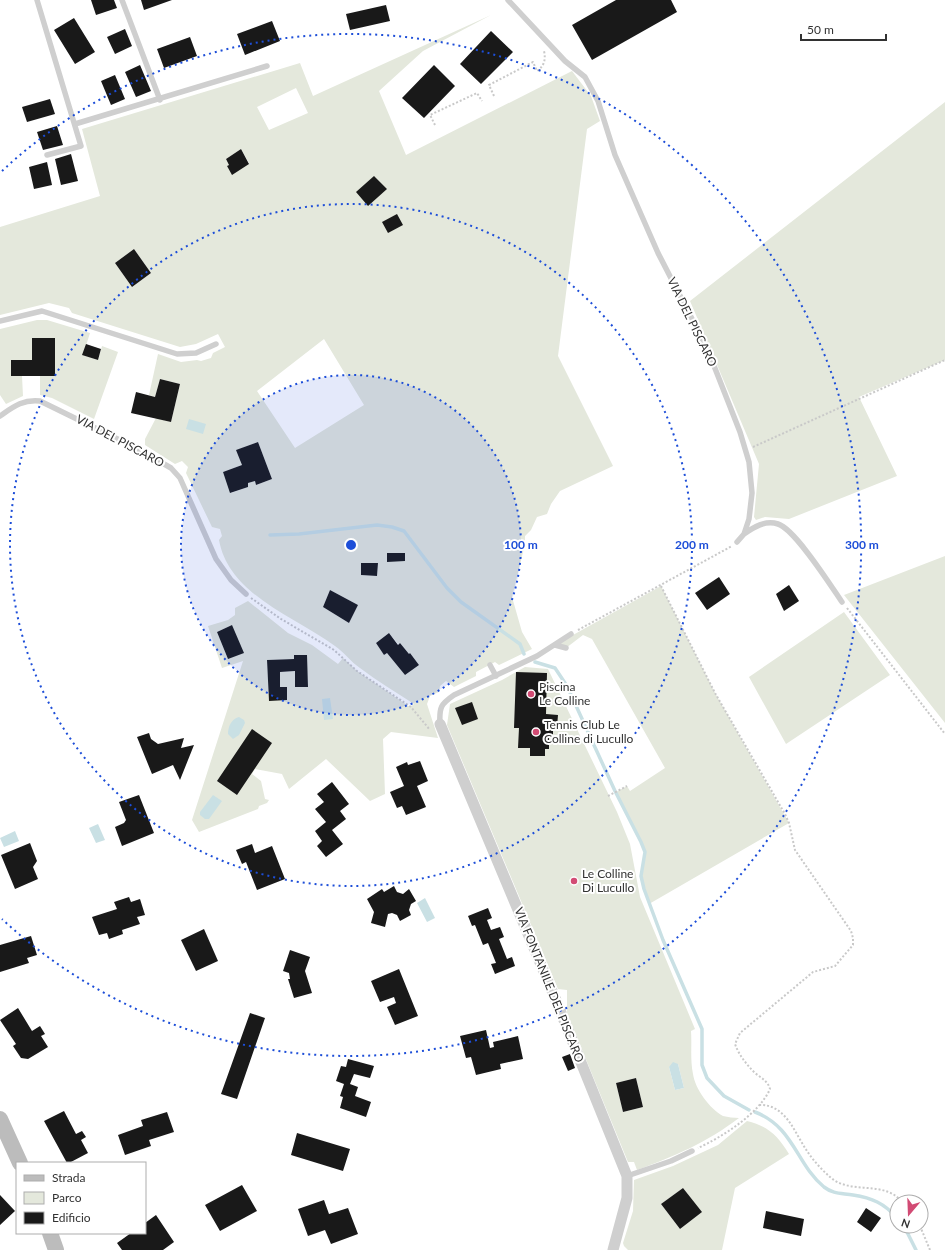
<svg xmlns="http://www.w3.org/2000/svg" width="945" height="1250" font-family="Lato,sans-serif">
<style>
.green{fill:#e4e8dc;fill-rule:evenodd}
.water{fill:#c9e0e4}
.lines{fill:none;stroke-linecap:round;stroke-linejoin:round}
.stream{stroke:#c9e0e4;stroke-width:3.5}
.building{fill:#191919}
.path{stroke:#c9c9c9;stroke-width:2;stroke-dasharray:2 2;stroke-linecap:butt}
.service{stroke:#cfcfcf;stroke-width:5.5}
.minor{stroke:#cfcfcf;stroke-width:11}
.secondary{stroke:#bcbcbc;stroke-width:16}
.ring{fill:none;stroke:#1d4ed8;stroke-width:2;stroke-dasharray:2 4}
.poi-dot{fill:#d24b74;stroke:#fff;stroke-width:1.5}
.labels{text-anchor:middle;stroke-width:4;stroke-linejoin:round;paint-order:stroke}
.street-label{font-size:12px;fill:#323232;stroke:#fff}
.poi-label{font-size:12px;fill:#323232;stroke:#fff;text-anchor:start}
.centre{fill:#1d4ed8;stroke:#fff;stroke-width:2}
.ring-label{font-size:12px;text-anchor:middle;font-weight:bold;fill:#1d4ed8;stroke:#fff;stroke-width:4;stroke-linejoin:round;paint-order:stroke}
</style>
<rect width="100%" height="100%" fill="#fff"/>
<path class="green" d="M491,15L423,51L379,91L406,155L572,71L591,96L600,121L587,129L558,356L613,466L560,491L551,504L547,514L537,517L531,530L525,536V544L512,597L522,632L532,649L499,665L495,662L476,672V676L454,687L446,681L440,686L439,692L430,696L427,704L438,738L391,732L383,739L385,794L370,801L326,759L289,789L282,774L255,769L252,774L261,781L265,799L269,800L267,803L259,806L258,809L199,832L192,820L243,661L222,668L208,626L228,620L235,615V608L248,601L288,633L312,645L338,664L343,658L357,671L410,707L414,704C396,692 377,681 360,668C351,662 344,652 335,646C294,616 229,595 219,540L222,536L220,529L212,527L186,473L188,467L182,461L175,464L145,445V439L156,418L171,422L180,384L160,379L155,397L149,395L158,354L181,362L197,360L201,361L211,358L213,353L225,347L218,334L196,344L180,347L72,313L69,308L49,303L0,315V227L100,196L82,129L300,63L313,96ZM296,88L308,113L269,130L257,107ZM241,149L249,163L232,174L227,166L229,165L226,159ZM134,249L151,273L132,287L115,263ZM324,339L364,405L295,448L257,391ZM258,442L272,479L256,485L255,481L248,483V487L231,493L223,472L242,465L237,450ZM361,563H378L377,576L361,575ZM330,590L358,605L349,623L323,607ZM232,625L228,659L217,632ZM389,633L398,644L400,643L409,654L410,653L419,665L405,675L387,653L384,655L376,643ZM294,655H306L308,687H295V671L280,672V687H287V700H269L267,660L294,659Z
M945,102V360L859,397L897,476L789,519L765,517L756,520L754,517L759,464L690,301Z
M37,320H47L90,333L83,355L98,360L102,346L118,352L94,419L52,398L40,395V376H55V338L32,360H11V376H22L23,396L6,404L0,395V329Z
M945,556V723L844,595Z
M661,586L715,693L789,823L649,904L641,876L645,852L616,792L627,786L630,791L665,768L592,639L583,635L566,648L555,645Z
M844,612L890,675L786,744L749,677Z
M525,667L548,669L617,812L630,844L640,897L695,1029L691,1031C692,1045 690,1060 693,1074C695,1089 710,1109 723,1116C728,1117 734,1118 739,1118C706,1143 675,1156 637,1170L634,1162H628L567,1013V990L558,989L447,725L450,704L502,680ZM678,1064L684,1088L675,1090L669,1067ZM636,1078L643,1107L623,1112L616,1083Z
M747,1121C768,1126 778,1136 789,1154L735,1188L722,1250H628L624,1246L623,1243L633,1211L634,1180L673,1166L718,1145ZM683,1188L701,1212L680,1229L661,1204Z"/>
<path class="water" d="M189,419L206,424L203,434L186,429Z
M330,698L333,719L324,720L322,699Z
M239,717L244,720L245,723L239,735L233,739L228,734C228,727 231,719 239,717Z
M213,795L222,801L209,819H205L200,815V812Z
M98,824L105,840L96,843L89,828Z
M15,831L19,841L4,847L0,838Z
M425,898L435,918L427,922L417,903Z
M673,1062L678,1064L684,1088L675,1090L669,1067Z"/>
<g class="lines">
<path class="stream" d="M270,535L299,534L377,525L392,527L404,531L447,588L461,602L520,644L524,654
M535,662L555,668L567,686L615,791L641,842L645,852L641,876L644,889L663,940L702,1029V1065L707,1078L724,1096L749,1110
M755,1112C794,1127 796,1164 824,1187C833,1194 841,1193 853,1195C872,1198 884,1203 897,1218
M904,1226L916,1250"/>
</g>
<path class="building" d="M91,0H114L117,8L96,15Z
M141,0H172L144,10Z
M616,0H671L677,12L592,60L572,25Z
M386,5L390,21L350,30L346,14Z
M74,18L95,52L75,64L54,30Z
M272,21L280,41L245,55L237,34Z
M125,29L132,46L115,54L107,37Z
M491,31L513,52L481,84L460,64Z
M190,37L197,56L164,68L157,49Z
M140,65L151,91L136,97L125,72Z
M434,65L455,86L424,118L402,98Z
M115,75L125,99L111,105L101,81Z
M50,99L55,114L27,122L22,107Z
M57,126L63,145L43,150L37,132Z
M241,149L249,164L232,175L227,166L229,165L226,159Z
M71,154L78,181L61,185L55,159Z
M47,162L52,185L34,189L29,167Z
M374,176L387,189L368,206L356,192Z
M397,214L403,225L388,233L382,222Z
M134,249L151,273L132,287L115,263Z
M32,338H55V376H11V360H32Z
M86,344L101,349L98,360L82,355Z
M160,379L180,384L171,422L131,413L136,392L155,397Z
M258,442L272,479L256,485L255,481L248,483V487L230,493L223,472L242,465L236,450Z
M387,553H405V561L387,562Z
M361,563H378L377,576L361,575Z
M719,577L730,594L707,610L695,593Z
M789,585L799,601L784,611L776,594Z
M330,590L358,605L349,623L323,607Z
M232,625L244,653L228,659L217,632Z
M389,633L398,645L400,643L409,654L410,653L419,665L405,675L387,653L384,655L376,643Z
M294,655H307L308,687H295V671L280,672V687H287V700L269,701L267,660L294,659Z
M516,672L547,673L546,714L558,715L557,727H553V736H549V749H545V756H530V748H518L519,728H514Z
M472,702L478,719L462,725L455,708Z
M252,729L272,743L237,795L217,781Z
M149,733L151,739L158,744L184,738L181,748L194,745L180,780L173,765L152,774L137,737Z
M420,761L428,781L417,786L426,807L406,815L402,806L397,808L390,792L404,786L396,767L407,762L408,765Z
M332,782L349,804L340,811L346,819L332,830L343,844L326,857L317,846L322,841L315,831L326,822L315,809L324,802L317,794Z
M139,795L154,833L122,846L115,827L124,823L126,820L119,802Z
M30,843L37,861L33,867L38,879L15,889L1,855Z
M252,844L255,853L272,846L285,879L257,890L246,862L242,864L236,850Z
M394,886L397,892L403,894L409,889L416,901L411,904L409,910L411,915L400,921L397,915L392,913L388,914L385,927L371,923L374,912L367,899L382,889L384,892Z
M129,897L131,902L140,899L145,915L137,917L140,924L122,930L123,934L109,939L107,933L99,935L92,917L117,909L114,902Z
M488,908L492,918L487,920L491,930L500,927L504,937L499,939L507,959L512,957L515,966L495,974L491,964L496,963L488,943L483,945L475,925L472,926L468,916Z
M204,929L218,961L196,971L181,940Z
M31,936L37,955L27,958L29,963L0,972V945Z
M290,950L310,957L305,971L312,993L294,998L288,979H290L289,973L283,971Z
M399,969L418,1016L395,1025L387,1007L396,1003L394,997L380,1002L371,981Z
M18,1008L32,1031L40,1026L45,1034L41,1036L48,1047L28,1059L21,1058L13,1046L16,1044L0,1020Z
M250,1013L265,1018L237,1099L221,1094Z
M486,1030L490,1048L494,1047L493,1042L518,1036L523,1059L500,1064L501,1069L476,1075L471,1057L466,1058L460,1036Z
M570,1054L575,1068L568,1071L562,1057Z
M348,1059L374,1066L370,1078L354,1074L350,1084L358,1087L355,1096L371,1102L366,1117L340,1108L343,1097L340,1096L344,1084L336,1081L341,1066L346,1067Z
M636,1078L643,1107L623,1112L616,1083Z
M64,1111L76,1134L82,1131L86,1137L81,1140L88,1153L69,1163H67L44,1121Z
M167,1112L174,1132L149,1140L151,1146L125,1155L118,1135L143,1126L141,1120Z
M297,1133L350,1149L343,1171L291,1155Z
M242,1185L257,1211L220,1231L205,1205Z
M683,1188L702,1212L680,1229L661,1204Z
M0,1195L15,1211L0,1225Z
M324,1200L329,1214L348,1208L358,1234L331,1244L325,1230L308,1236L298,1209Z
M866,1208L881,1218L871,1232L857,1222Z
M766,1211L804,1219L801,1236L763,1228Z
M156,1215L174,1242L163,1250H122L117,1243L131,1233H145V1223Z"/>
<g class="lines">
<path class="path" d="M494,96L489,85L533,62L537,71C544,66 546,60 544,51
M435,125L430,115L477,93L482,101
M753,447L945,360
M661,586L715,693L785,814L789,823L795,850L851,931L853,938V945L835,966L813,972L740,1033L735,1044C739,1055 746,1064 755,1073C761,1078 768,1081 770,1089C759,1114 722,1137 698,1148
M251,598L281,619L334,650L357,671L411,707L430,730
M847,608L945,734
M578,630L732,546
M608,796L627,786
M759,1105C786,1104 794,1132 807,1151C813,1160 821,1169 829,1176C849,1196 884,1179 902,1202
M920,1226L930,1250"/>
<path class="service" d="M37,0L81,146L47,155
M122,0L160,100
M508,0L565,61L585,77L598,101L615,155L658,253L707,348L740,432L749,462L752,493L749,519L744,534L737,542
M75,124L267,66
M0,321L42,311L177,354L196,353L216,344
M0,416C13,407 23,399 40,401L138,449L171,468L180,478L216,559L231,580L246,594
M744,534C754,527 765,520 778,524C795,529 831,586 842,602
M555,645L566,648
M490,665L496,676
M440,724C439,707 441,704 454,695L537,656L571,634
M627,1176L671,1161L692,1151"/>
<path class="minor" d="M440,724L555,998L627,1176V1198L613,1250"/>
<path class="secondary" d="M0,1119L20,1163
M50,1233L56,1250"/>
</g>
<circle cx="351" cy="545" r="170" fill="#1d4ed8" fill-opacity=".12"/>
<g class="ring">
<circle cx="351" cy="545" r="170"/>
<circle cx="351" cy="545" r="341"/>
<path d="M2 171A511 511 0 1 1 2 919"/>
</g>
<g class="poi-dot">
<circle cx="531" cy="694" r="4"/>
<circle cx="536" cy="732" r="4"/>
<circle cx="574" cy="881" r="4"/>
</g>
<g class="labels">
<g class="street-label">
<text transform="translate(692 322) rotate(64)" y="4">VIA DEL PISCARO</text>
<text transform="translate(120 441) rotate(28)" y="4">VIA DEL PISCARO</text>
<text transform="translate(549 985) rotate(68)" y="4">VIA FONTANILE DEL PISCARO</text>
</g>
<g class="poi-label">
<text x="539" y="691">Piscina<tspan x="539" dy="14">Le Colline</tspan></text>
<text x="544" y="729">Tennis Club Le<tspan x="544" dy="14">Colline di Lucullo</tspan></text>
<text x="582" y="878">Le Colline<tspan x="582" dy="14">Di Lucullo</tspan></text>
</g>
</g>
<circle cx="351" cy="545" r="6" class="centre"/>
<g class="ring-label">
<text x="521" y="549">100 m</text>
<text x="692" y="549">200 m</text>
<text x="862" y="549">300 m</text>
</g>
<rect x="16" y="1162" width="130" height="72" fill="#ffffff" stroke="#adadad"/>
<rect x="24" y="1175" width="20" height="6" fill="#bcbcbc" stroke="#adadad"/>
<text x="52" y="1182" font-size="12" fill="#323232">Strada</text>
<rect x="24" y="1192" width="20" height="12" fill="#e4e8dc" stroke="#adadad"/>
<text x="52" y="1202" font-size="12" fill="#323232">Parco</text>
<rect x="24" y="1212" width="20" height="12" fill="#191919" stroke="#adadad"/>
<text x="52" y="1222" font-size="12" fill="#323232">Edificio</text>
<g transform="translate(909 1214) rotate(199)"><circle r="19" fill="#ffffff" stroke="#adadad"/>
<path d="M0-3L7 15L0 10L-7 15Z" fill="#d24b74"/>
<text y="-6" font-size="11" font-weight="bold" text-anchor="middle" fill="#323232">N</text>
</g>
<path d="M801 34v6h85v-6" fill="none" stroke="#323232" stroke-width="2"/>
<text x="807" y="34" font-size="12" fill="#323232" stroke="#ffffff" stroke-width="3" paint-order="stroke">50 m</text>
</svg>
